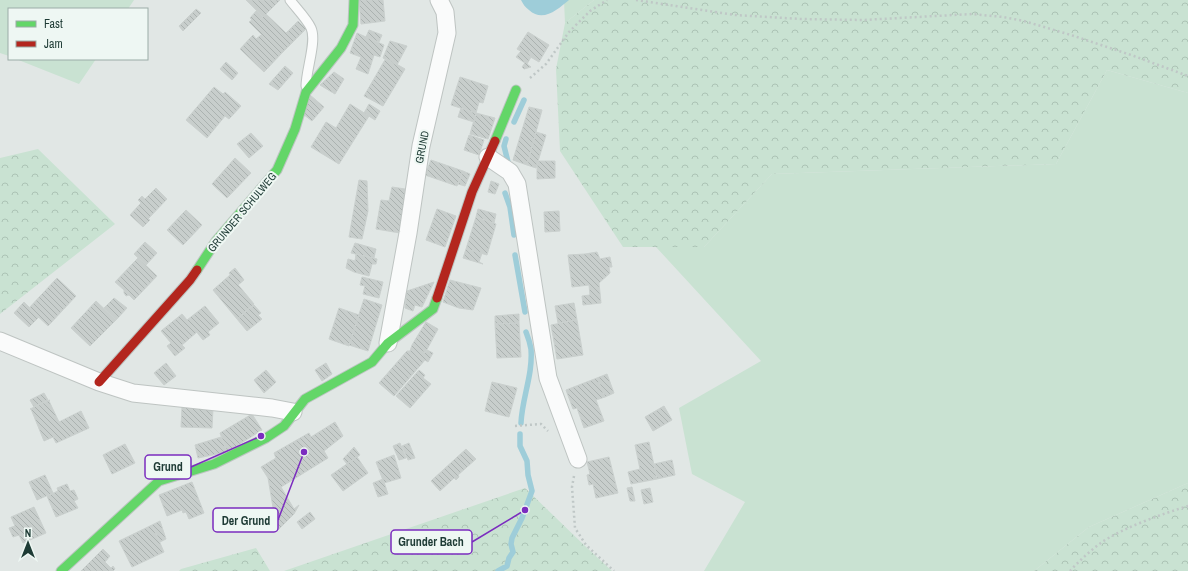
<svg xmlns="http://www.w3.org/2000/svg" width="1188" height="571" font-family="'Archivo Narrow',sans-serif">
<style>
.green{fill:#c9e2d2}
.forest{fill:url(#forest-crowns)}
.water{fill:#9ecdd9}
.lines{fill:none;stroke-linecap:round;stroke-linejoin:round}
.stream{stroke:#9ecdd9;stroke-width:5.5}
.building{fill:url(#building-back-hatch);stroke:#cad0ce}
.lane-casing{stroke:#bec4c2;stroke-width:11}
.street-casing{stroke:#bec4c2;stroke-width:19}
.fast-casing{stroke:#bdc5c2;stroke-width:11}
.jam-casing{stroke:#bdc5c2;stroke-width:11}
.path{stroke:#bfc7c6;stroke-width:2.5;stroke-dasharray:2 3;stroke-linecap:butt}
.lane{stroke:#fafbfb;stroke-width:9}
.street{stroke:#fafbfb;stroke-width:17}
.fast{stroke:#63d668;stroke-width:9}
.jam{stroke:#b3261e;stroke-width:9}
.labels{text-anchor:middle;stroke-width:4;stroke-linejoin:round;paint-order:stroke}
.street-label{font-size:11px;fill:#1e3b35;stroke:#eef7f3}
.leader{fill:none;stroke:#7b2cbf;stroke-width:1.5}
.callout-dot{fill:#7b2cbf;stroke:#eef7f3;stroke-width:1.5}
.callout{fill:#eef7f3;stroke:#7b2cbf;stroke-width:1.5}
.callout-label{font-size:12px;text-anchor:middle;font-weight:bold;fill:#1e3b35}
</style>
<defs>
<pattern id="forest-crowns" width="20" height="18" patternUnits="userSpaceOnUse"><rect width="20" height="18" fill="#c9e2d2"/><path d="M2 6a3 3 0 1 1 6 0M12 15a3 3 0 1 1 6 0" fill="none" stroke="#acc3b5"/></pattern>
<pattern id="building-back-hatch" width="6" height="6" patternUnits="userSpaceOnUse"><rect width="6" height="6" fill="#c8cecc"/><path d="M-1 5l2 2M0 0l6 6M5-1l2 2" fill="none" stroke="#abb2b0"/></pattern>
</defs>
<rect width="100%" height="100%" fill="#e1e7e5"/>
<path class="green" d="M0,0H134L128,9H9V56L0,53Z
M564,0H594L565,23Z
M16,59H96L79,84Z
M1107,70L1188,93V483L1089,527L1034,571H704L745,502L692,474L679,408L761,361L656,247H704L772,174L1056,164Z"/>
<path class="forest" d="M594,0H1188V93L1107,70L1056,164L772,174L704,247H623L560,151L556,69L565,23Z
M38,149L115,224L0,314V158Z
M1188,483V571H1034L1089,527Z
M525,488L584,545L612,571H284Z
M256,548L270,571H179L181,569Z"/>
<path class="water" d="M521,0H569C558,9 543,23 529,10C525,7 523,4 521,0Z"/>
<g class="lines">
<path class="stream" d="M514,122L524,100
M506,139L504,146L508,162
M505,193L510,207L514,235
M515,255L525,312
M521,423C522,398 533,375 531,349C530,343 528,337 526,332
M498,571L507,566L509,558L513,552L511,544L512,538L522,518L532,491L528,475L527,461L520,446V434"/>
</g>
<path class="building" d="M246,0H280L263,17Z
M359,0H383L385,21L361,24Z
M196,9L201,13L183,31L179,26Z
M257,10L263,17L256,24L250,18Z
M266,14L286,33L298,21L306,29L281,54L249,22L252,20L256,24Z
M369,30L382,35L379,42L366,37Z
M528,32L549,45L539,62L517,49Z
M357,33L384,45L380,57L374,55L368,74L356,69L361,57L350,53Z
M253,35L256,39L261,35L281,54L264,72L240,49Z
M390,41L407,46L397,65L383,58Z
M521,51L531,57L527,64L531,67L524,69L522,67L525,63L516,57Z
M386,58L405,69L383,106L364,96Z
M226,62L238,73L232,80L220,69Z
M285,66L293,73L278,90L269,84Z
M334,72L344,79L335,94L320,85Z
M460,77L488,86L483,103L479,102L476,113L451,105Z
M214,87L223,94L225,92L241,106L229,119L225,116L207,138L186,120Z
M310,95L324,107L312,121L303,114Z
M350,104L369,116L339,164L311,147L326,122L336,128Z
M369,104L380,111L375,120L364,113Z
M529,107L542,110L527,165L513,160Z
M461,108L476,113L474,122L458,117Z
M476,113L495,118L488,139L470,134Z
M536,132L546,135L536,168L527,165Z
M251,133L263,146L249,158L237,144Z
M469,135L484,140L479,155L464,150Z
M235,158L251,173L227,198L212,184Z
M431,160L463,171L457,186L425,175Z
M538,161H555V178L537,179V165Z
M463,171L470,174L465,186L458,184Z
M359,180L367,181L368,211L362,239L349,237Z
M491,181L499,184L495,194L488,192Z
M392,187L405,189L404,204L400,233L376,229L381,200L389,201Z
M156,188L167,199L148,219L150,220L143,227L130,215L141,203L138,200L142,196L145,199Z
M437,209L456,216L445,247L426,240Z
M478,209L496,214L494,223L476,217Z
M186,210L202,225L183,245L167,230Z
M559,211L560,231L545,232L544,212Z
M476,217L496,224L487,255L466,249Z
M145,242L157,253L146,265L134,254Z
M355,243L376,249L374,258L351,253Z
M466,249L482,253L479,262L483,264L463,258Z
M597,252L600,259L610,257L612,267H609L610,273L599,283L601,303L583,305L582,296L590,295L589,285L572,287L568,255L585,254Z
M356,254L377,259L376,264H372L369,276L354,272L346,268L348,259L355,261Z
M138,258L157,276L134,300L129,295L126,296L124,293V290L115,282Z
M235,268L244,280L238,285L229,273Z
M230,275L254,304L237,319L213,290Z
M362,277L383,282L379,298L363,294L365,286L360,285Z
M57,278L76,296L48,326L29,308Z
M450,280L481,288L473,310L459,308L443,302Z
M434,282L422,307L415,305L413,311L405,308L407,291Z
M114,298L127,308L116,320L104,308Z
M364,299L382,305L368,351L349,345Z
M96,301L116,320L90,346L71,328Z
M24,302L39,317L29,327L14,313Z
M574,303L577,320L558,323L555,306Z
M254,305L261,313L258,315L262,319L247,331L237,319Z
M205,306L219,323L208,332L210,335L203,340L187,320Z
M339,308L359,315L349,346L329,339Z
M182,314L197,332L182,345L185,348L175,356L167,346L171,343L161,331Z
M519,314V323L495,324V316Z
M577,320L583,355L557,359L551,325Z
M426,322L438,329L425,353L412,345Z
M519,323L521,357L497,358L495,324Z
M412,345L425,353L427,350L433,353L428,362L425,360L394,396L379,383L407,351H410Z
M166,363L176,376L164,385L154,373Z
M326,363L332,374L322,381L315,370Z
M266,370L276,382L264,393L254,380Z
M419,370L425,375L423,378L431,384L410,408L396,396Z
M607,374L614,393L605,397L597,378Z
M597,378L605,397L596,400L604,421L584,428L577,408L573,409L566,390Z
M492,382L517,388L509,417L485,411Z
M44,393L48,400L34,407L30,400Z
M50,400L49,401L59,422L81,411L89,428L56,443L53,437L44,441L31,409H30Z
M664,406L672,420L653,431L645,417Z
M182,407L213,408L212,428L181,427Z
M252,414L262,430L227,452L220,433Z
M335,422L343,436L324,451L328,458L281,487L294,509L299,505L294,514L277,531L268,478L261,467L276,458L274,453L309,433L311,437Z
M221,437L227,452L198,458L195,445Z
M649,442L657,479L631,484L628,472L640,469L635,445Z
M400,443L406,458L399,460L393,446Z
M409,443L415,458L408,460L402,446Z
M125,444L135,463L112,474L103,455Z
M354,447L360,455L347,464L343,459Z
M466,449L476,459L458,475L459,477L456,480L454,478L440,491L431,481Z
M394,455L401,478L384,483L376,462Z
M357,457L368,473L343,491L331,475Z
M609,457L618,493L596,498L593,484L589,485L587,475L590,474L587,462Z
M672,460L675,475L657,479L654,464Z
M45,475L53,493L37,500L29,482Z
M383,479L388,494L378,497L373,483Z
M192,482L204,513L189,519L186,512L183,513L182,510L167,516L159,495Z
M67,484L70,491L74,490L78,499L74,501L78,508L56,517L47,496L58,491L57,488Z
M632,487L635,501H630L627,488Z
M650,488L653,502L644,504L641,490Z
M34,507L46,533L23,543L19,535L13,537L9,528L15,526L11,517Z
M310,512L315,519L302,529L297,522Z
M160,521L166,539L160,542L152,525Z
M152,525L164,552L132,567L119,541Z
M103,549L110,556L105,562L111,568L113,566L115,569L113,571H81Z"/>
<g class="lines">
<defs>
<path id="lane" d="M290,0C296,8 307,19 311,28C317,41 306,70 306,86"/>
<path id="street" d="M488,157L510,172L517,184L548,378L578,459
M0,341L99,382L133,393L272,408L293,412
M388,343L408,233L421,146L447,33L445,12L439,0"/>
<path id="fast" d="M495,141L516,90
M197,270L216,241L277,170L295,129L306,92L341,48L353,25L354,0
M61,571L159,481L214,464L266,438L284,426L305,399L372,362L388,343L433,309L437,298"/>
<path id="jam" d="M437,298L472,192L495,141
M99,382L190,280L197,270"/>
</defs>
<use href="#lane" class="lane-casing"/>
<use href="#street" class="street-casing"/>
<use href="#fast" class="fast-casing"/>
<use href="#jam" class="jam-casing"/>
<path class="path" d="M636,0L735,15L801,19L863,20L972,14L1003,17L1024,21L1071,35L1134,56L1188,76
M530,78L546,64L569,32L590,11L607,0
M515,426L541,424L548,431
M574,476L572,487L575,528L586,545L614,571
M1070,571C1079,561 1091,550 1102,542C1125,527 1162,514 1188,506"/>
<use href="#lane" class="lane"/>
<use href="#street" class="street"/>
<use href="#fast" class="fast"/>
<use href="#jam" class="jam"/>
</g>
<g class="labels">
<g class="street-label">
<text transform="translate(422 147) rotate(-79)" y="4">GRUND</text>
<text transform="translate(242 212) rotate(-50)" y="4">GRUNDER SCHULWEG</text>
</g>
</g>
<path class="leader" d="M261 436L191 467M304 452L278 520M525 510L472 542"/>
<g class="callout-dot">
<circle cx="261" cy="436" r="4"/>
<circle cx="304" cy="452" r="4"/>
<circle cx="525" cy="510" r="4"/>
</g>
<g class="callout">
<rect x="145" y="455" width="46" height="24" rx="4"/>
<rect x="213" y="508" width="65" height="24" rx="4"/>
<rect x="391" y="530" width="81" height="24" rx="4"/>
</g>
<g class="callout-label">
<text x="168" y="471">Grund</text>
<text x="246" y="525">Der Grund</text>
<text x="431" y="546">Grunder Bach</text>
</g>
<rect x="8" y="8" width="140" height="52" fill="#eef7f3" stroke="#9baca7"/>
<rect x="16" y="21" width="20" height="6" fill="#63d668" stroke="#9baca7"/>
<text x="44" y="28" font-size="12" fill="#1e3b35">Fast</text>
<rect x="16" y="41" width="20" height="6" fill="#b3261e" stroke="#9baca7"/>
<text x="44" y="48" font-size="12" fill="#1e3b35">Jam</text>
<g transform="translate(28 543)" stroke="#eef7f3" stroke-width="3" paint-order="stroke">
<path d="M0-3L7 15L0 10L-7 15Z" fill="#1e3b35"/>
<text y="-6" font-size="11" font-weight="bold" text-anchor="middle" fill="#1e3b35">N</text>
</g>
</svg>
